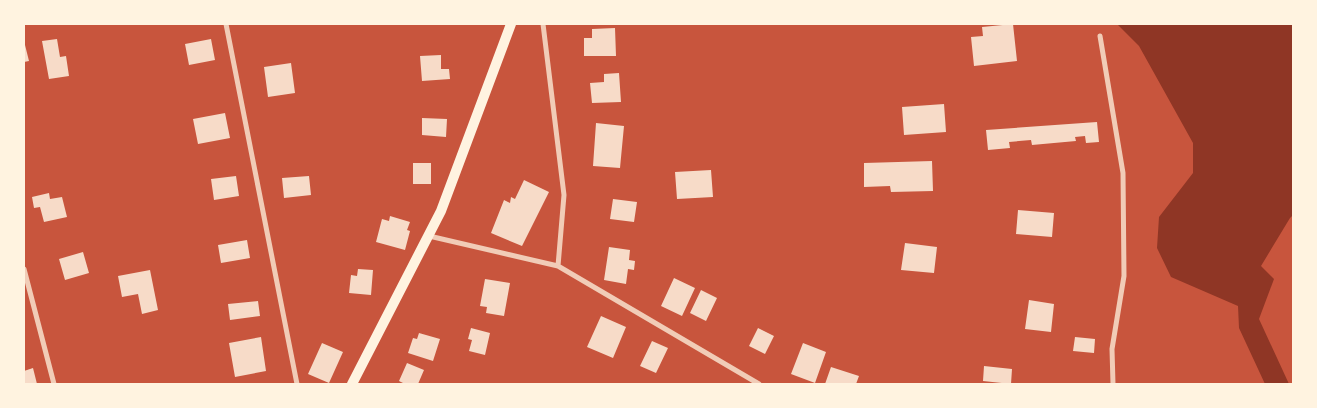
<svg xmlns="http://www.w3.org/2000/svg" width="1317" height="408" font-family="'Source Sans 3',sans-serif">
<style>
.water{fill:#8f3625}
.building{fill:#f7dbc8}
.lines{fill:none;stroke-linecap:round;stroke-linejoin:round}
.minor{stroke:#f1ccb7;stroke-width:5}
.secondary{stroke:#fff3e0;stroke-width:10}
</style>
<rect width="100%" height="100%" fill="#c8553d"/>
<path class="water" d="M1117,24H1293V215L1290,218L1261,266L1274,279L1259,319L1289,384H1265L1239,328L1238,306L1171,277L1157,248L1159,217L1193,173V143L1139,46Z"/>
<path class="building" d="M1013,24L1017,61L974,66L971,37L983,36L982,27Z
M615,28L616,56H584V38H592V29Z
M57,39L60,57L66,56L69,76L49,79L42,41Z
M211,39L215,60L189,65L185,44Z
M24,41L29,61L24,62Z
M441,55V69H449L450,79L422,81L420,56Z
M291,63L295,93L268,97L264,67Z
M619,73L621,102L592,103L590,83L604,82V74Z
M944,104L946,132L904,135L902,107Z
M225,113L230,138L198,144L193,119Z
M422,118L447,119L446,137L422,135Z
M1097,122L1099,142L1086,143L1085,136L1075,137L1076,141L1032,145L1031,140L1009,142L1010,148L988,150L986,130Z
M596,123L624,126L620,168L593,166Z
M932,161L933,191L891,192L890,186L864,187V163Z
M413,163H431V184H413Z
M711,170L713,197L677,199L675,172Z
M236,176L239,196L214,200L211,179Z
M309,176L311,195L284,198L282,178Z
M524,180L549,192L522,246L491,233L504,200L510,203L511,197L515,199Z
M49,193L50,199L62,197L67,217L44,222L40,207L34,208L32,197Z
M613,199L637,202L634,222L610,219Z
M1018,210L1054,213L1052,237L1016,234Z
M390,216L410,222L407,230L410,231L405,250L376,242L382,219L389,221Z
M247,240L250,258L221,263L218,245Z
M905,243L937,247L934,273L901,270Z
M609,247L630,250L629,260L635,261L634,270L628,269L626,284L604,280Z
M83,252L89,273L65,280L59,259Z
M358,269L373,270L371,295L349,293L351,275L357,276Z
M150,270L158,310L142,314L138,294L122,297L118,276Z
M674,278L695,288L682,316L661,306Z
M485,279L510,283L504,316L486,313L487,307L480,306Z
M701,290L717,298L706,321L690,313Z
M1029,300L1054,304L1051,332L1025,329Z
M258,301L260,316L230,320L228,304Z
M601,316L626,327L613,358L587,347Z
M471,328L490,333L485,355L469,351L472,340L468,339Z
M758,328L774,336L765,354L749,346Z
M419,333L440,339L433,361L408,353L413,338L417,339Z
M261,337L266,371L235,377L229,343Z
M1075,337L1095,339L1094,353L1073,351Z
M652,341L668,348L656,373L640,366Z
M322,343L343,352L329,383L308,374Z
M803,343L826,352L815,383L791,374Z
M407,363L424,370L418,384H405L399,381Z
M984,366L1012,369L1011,384L983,381Z
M831,367L859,376L856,384H825Z
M33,368L37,384H24V371Z"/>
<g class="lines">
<path class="minor" d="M226,24L297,384
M543,24L564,195L558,266
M1100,36L1123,173L1124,276L1112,349L1113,384
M429,236L558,266L759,384
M24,269L54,384"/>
<path class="secondary" d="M352,384L441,211L511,24"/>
</g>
<rect width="1317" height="408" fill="none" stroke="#fff3e0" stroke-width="50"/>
</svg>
